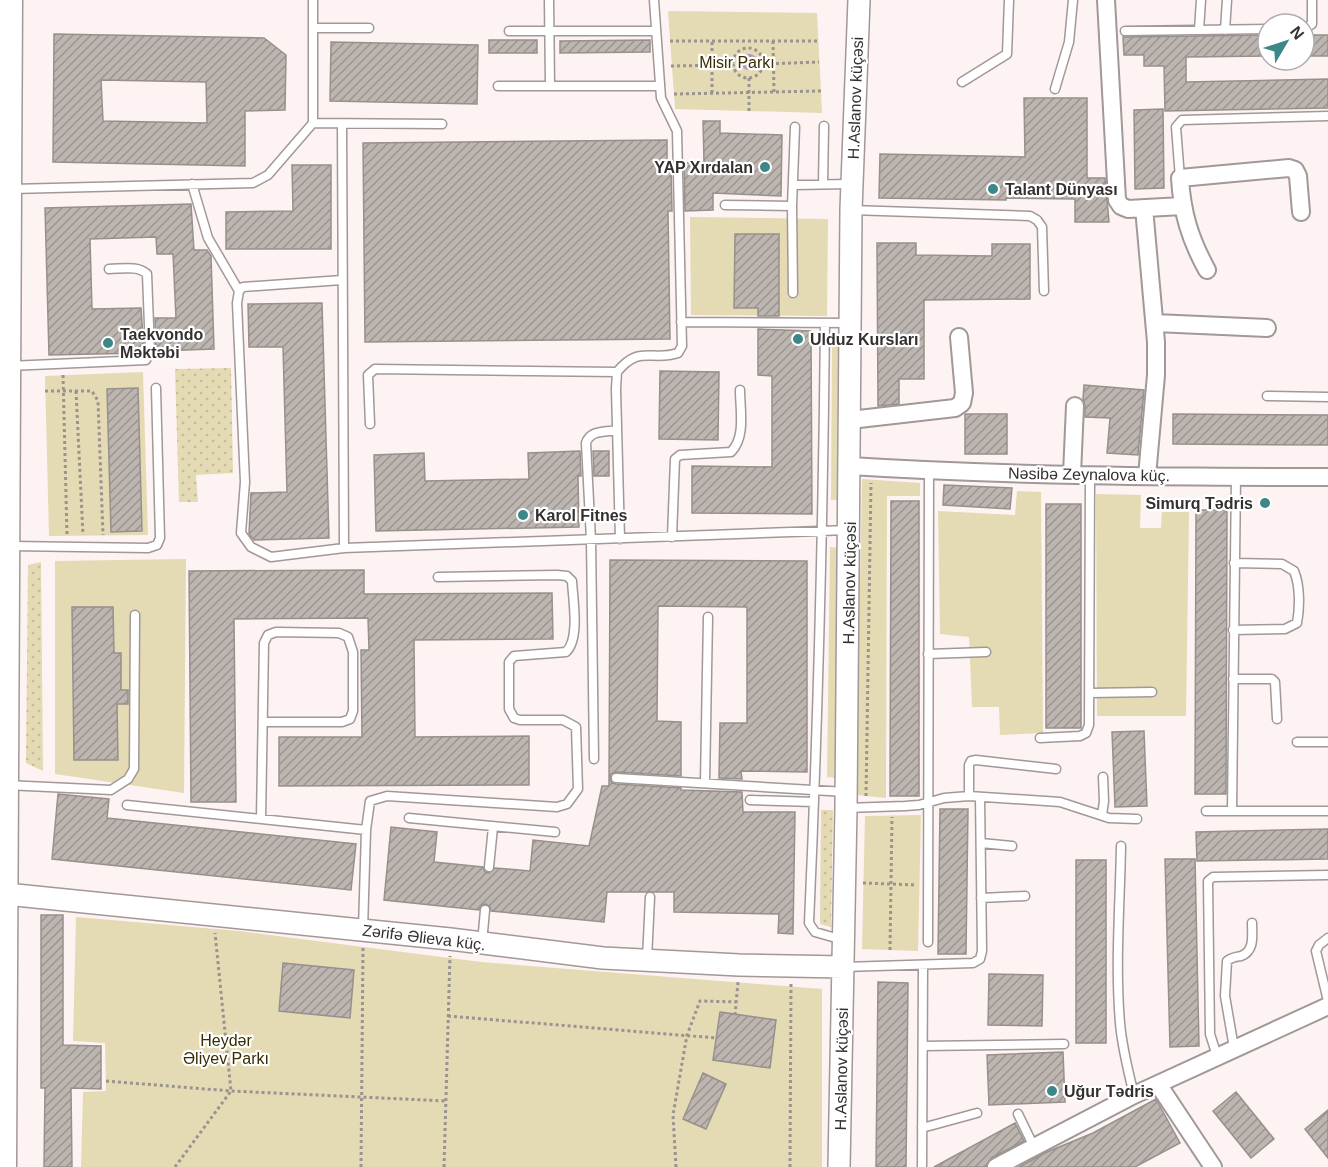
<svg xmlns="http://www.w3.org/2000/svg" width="1328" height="1167" font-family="Arial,sans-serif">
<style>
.grass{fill:url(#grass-dots)}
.green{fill:#e4dab3}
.water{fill:#b495be}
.building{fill:url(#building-hatch);stroke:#97908b;stroke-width:1.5;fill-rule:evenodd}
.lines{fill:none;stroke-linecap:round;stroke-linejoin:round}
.service-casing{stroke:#a19897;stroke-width:11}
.minor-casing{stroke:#a19897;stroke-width:20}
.tertiary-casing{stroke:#a19897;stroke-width:24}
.secondary-casing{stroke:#a19897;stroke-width:27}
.path{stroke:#9a9392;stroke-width:3;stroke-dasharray:3 3;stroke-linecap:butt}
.service{stroke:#fff;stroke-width:8}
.minor{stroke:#fff;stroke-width:16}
.tertiary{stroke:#fff;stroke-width:21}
.secondary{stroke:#fff;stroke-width:24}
.poi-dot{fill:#3e8788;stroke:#fff;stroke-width:2}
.labels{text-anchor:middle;stroke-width:4.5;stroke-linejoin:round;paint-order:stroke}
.park-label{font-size:16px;fill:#372d02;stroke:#fff}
.street-label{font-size:16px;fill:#343030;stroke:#fff}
.poi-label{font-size:16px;font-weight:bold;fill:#343030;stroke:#fff;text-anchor:start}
</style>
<defs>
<pattern id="grass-dots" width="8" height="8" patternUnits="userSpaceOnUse" patternTransform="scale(1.5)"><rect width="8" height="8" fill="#e4dab3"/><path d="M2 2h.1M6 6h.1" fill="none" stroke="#c4bb9a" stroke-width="1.8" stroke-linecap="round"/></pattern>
<pattern id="building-hatch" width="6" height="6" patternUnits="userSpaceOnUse" patternTransform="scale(1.5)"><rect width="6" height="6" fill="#bcb5b0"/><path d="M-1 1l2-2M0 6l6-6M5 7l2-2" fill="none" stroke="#9a9490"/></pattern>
</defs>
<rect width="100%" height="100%" fill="#fdf3f2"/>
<path class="grass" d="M231,368L233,473L196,475L198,502H179L175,369Z
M41,562L43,771L26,763L28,565Z
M821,810H833L831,927L820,924Z"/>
<path class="green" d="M668,11L817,13L822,113L675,109Z
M690,217L828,219L827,316L691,315Z
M832,342L840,343L839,500H831Z
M143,372L148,535L49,536L45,376Z
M862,479L920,483V496H887L886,798L856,795Z
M1017,491L1041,492L1043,733L1000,735L999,707H972L969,637L940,634L938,511L1015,515Z
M1096,494L1141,495L1140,528H1161L1162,512H1189L1186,716H1097Z
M830,547L839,548L836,778L827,777Z
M186,559L184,793L55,774V561Z
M921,815L918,951L862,949L865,816Z
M76,917L239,931L481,962L822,989V1167H81L83,1092L106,1091L105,1043L73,1041Z"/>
<path class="water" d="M741 62a8 8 0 1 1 16 0a8 8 0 1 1-16 0Z"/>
<path class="building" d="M54,34L264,38L286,55L285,110L245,111V166L53,162ZM101,80L206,82L207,123L103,121Z
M1268,35V56L1186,57V82L1328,79V108L1165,111L1164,66H1144V55H1124L1123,37Z
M1304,35H1328V56H1304Z
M489,40H537V53H489Z
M650,40V52L560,53V41Z
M331,42L478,45L477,104L330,101Z
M1024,98H1087V178H1105L1109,222H1075V199L1006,198V200L879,198L880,154L1025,157Z
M1163,109L1164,188L1135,189L1134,110Z
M703,121H720V133L782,135L781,196L713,193V210L685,211L684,163L704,162Z
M667,140V163H671L672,211H668L670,339L365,342L363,143Z
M292,165H331V249H226V212L293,211Z
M191,204L194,250H207L211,256L214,349L156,351L155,318H176L173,254H157L156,237L90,239L92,309L141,308L144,350L142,353L49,355L45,208Z
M735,234H779V316H758V308H734Z
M877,243H916V255L992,256V244H1030V299L924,300V379H899V404L878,406Z
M322,303L329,538L254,540L249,534L251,493L287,492L283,347H249L248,304Z
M758,329L811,331L812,514L692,513V466L772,467V376L758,375Z
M660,371L719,372L718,440L659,439Z
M1084,385L1144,390L1138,455L1107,453L1110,418L1085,417V406L1083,399Z
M138,388L142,531L111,532L107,389Z
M965,414H1007V454H965Z
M1173,414L1328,415V445L1173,444Z
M580,451L581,476H578L579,527L376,531L374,455L424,453L425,481L529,479L528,453Z
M593,451H609V476H594Z
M944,485L1012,488L1010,509L943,505Z
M891,501H919V796H890Z
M1046,504H1081V728H1046Z
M1196,510H1227L1226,794H1195Z
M610,560L807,561V772L741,771L742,779L719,778L720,723H747V607L658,606L657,721L681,722V776L616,772L611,774L610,778L612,783L616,784L681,788V790L742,792L743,812H795L793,934L778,933L779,914L674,912V892H607L604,922L491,911L490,907L486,904L482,905L479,910L384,900L391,827L437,832L434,862L483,867L485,872L489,873L495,868L530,871L533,840L589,846L602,786H609Z
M364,570V594L552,593L553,639L414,640L415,737L529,736V785L279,786V737H362L361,650H369L368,618L234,619L236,802H191L189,571Z
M72,607H113L114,653H121V690H128V704H117L118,760H74Z
M1144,731L1147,806L1115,807L1112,732Z
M58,794L109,799L107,818L356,844L351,890L52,859Z
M940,809H968L966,954H938Z
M1328,829V859L1197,861L1196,832Z
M1165,859H1195L1199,1046L1170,1047Z
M1076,860H1106V1043H1076Z
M41,915H63V1045L101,1046V1089L71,1088L72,1167H44L45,1088H41Z
M283,963L354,970L350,1018L279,1011Z
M989,974L1043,975L1042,1026L988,1025Z
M878,982L908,983L906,1167H876Z
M720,1012L776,1020L770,1068L713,1060Z
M1063,1052L1065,1102L989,1105L987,1055Z
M703,1073L726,1084L706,1129L683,1119Z
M1236,1092L1274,1139L1251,1158L1213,1111Z
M1156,1099L1180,1143L1135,1167H1019L1047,1152L1093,1133Z
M1328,1110V1158L1305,1129Z
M1015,1123L1024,1141L991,1158L986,1167H934Z"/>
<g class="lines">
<defs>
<path id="service" d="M549,0L550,85
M313,28H369
M1304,29L1312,24V0
M1199,30L1201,0
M1225,30L1227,0
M509,31H656
M1125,31L1268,29
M962,82L1007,54L1009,0
M498,86H659
M1055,89L1069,42L1073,0
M313,123V0
M342,124L344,548
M1180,178L1176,127L1182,120L1328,116
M192,184L208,238L239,291
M823,184L824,126
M793,185L851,184
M12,189L253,183L268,175L313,123L442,124
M725,205L792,206L795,127
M792,206L793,293
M851,210L1030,216L1037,220L1042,227L1044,291
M342,280L243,287L239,291L237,303L245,482L241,533L251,547L271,557L344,548L849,530
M681,322L849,323
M825,323C823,523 818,723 809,923L815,932L843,940
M9,366L146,360L150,351L147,274C138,265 121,269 109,269
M617,372L616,389L620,539
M1267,396L1328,397
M370,424L368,375L375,369L617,372C640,344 651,362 678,353L682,346L677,131L661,98L654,0
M672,537L675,459L680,455L731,452C746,437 740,410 740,390
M11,546L148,548L157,545L160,538L156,388
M1233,630L1285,629L1297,623C1300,607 1300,585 1294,571L1282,564L1234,563
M928,654L986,652
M1233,679H1272L1275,682L1277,719
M1090,693L1152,692
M1040,738L1080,736L1086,733L1089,725L1090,475
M1297,742H1328
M594,759L591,540L586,443C590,430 605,432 617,430
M616,778L846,792
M705,783L708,617
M6,785L111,790L128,779L134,769L135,615
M969,796V765L971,761L976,760L1056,769
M750,800L814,802
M127,805L366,830
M846,808L905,806L919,805L944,798L969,796L1060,802L1109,818L1137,819
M1206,811H1328
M1232,811L1236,477
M1102,815L1104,801L1103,777
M409,818L555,832
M261,819L264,643L268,635L276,632L339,633L348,637L353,652V711L350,719L342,722H263
M981,843L1012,846
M1121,846C1120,905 1115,964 1120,1023C1122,1047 1128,1071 1134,1095
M489,867L493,827
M981,898L1025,896
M363,929L366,830L370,801L387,796L557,807L567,804L578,789L576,727L563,720H520L514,718L509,709V662L514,656L566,652C580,639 573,600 572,581L567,576L557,575L438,577
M1328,938L1319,945L1316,951L1328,1001
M928,942L929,471
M482,943L485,910
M647,959L650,897
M844,967L973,963L980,959L982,951L980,797
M923,1046L1064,1044
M1234,1048L1225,996L1227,961C1232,957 1235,957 1241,956C1255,951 1252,935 1252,923
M1217,1056L1210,1034L1208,881L1213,877L1328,875
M1018,1114L1034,1147
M922,1128L977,1113
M922,1167L923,965"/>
<path id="minor" d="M1106,0L1117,200L1121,206L1128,209L1182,206
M1144,208L1156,342V375L1147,476
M1207,270C1190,239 1182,213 1180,178L1289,168L1295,170L1298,176L1301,212
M1155,323L1267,328
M850,420L955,408L962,403L964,393L959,337
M850,466C1009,476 1169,477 1328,477
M1072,474L1075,406
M1158,1084L1213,1167
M996,1167L1134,1095L1328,1006"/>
<path id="tertiary" d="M6,894L450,939L603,958L739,965L844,967
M839,1167L846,808L851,210L859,0"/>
<path id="secondary" d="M4,1167L10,0"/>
</defs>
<use href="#service" class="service-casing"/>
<use href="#minor" class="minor-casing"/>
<use href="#tertiary" class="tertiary-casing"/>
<use href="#secondary" class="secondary-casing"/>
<path class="path" d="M670,41H818
M773,41L774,92
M733 63a15 15 0 1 1 30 0a15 15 0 1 1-30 0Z
M764,64L819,62
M671,66L733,65
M712,93V41
M674,94L821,91
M749,111V78
M63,375L67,535
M45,391H92L98,401L103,535
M76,391L83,535
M866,796L871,483
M863,883L917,885
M890,950L892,817
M735,1015L738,982
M448,1016L716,1038
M106,1081L231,1091L446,1101
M175,1167L231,1091L215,933
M361,1167L363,947
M444,1167L450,956
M676,1167L673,1115L687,1035L700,1001L736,1002
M790,1167L791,983"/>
<use href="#service" class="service"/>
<use href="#minor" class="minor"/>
<use href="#tertiary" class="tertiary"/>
<use href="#secondary" class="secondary"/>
</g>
<g class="poi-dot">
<circle cx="765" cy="167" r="6"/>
<circle cx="993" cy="189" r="6"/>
<circle cx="798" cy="339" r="6"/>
<circle cx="108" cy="343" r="6"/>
<circle cx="1265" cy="503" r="6"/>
<circle cx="523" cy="515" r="6"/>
<circle cx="1052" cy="1091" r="6"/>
</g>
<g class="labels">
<g class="park-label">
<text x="737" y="68">Misir Parkı</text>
<text x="226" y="1046">Heydər<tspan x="226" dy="18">Əliyev Parkı</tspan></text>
</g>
<g class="street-label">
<text transform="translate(855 98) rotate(-88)" y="6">H.Aslanov küçəsi</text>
<text transform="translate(1089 474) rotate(1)" y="6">Nəsibə Zeynalova küç.</text>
<text transform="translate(849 583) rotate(-89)" y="6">H.Aslanov küçəsi</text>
<text transform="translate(424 937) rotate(7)" y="6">Zərifə Əlieva küç.</text>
<text transform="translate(841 1069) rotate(-89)" y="6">H.Aslanov küçəsi</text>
</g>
<g class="poi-label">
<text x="753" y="173" text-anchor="end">YAP Xırdalan</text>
<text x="1005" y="195">Talant Dünyası</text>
<text x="120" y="340">Taekvondo<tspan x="120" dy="18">Məktəbi</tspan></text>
<text x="810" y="345">Ulduz Kursları</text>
<text x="1253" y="509" text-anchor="end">Simurq Tədris</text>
<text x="535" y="521">Karol Fitnes</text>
<text x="1064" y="1097">Uğur Tədris</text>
</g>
</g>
<g transform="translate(1286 42) rotate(51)"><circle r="28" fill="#ffffff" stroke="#aeacac" stroke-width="1.5"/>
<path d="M0-4.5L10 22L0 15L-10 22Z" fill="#3e8788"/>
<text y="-9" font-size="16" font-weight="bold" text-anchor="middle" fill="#343030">N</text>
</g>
</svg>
